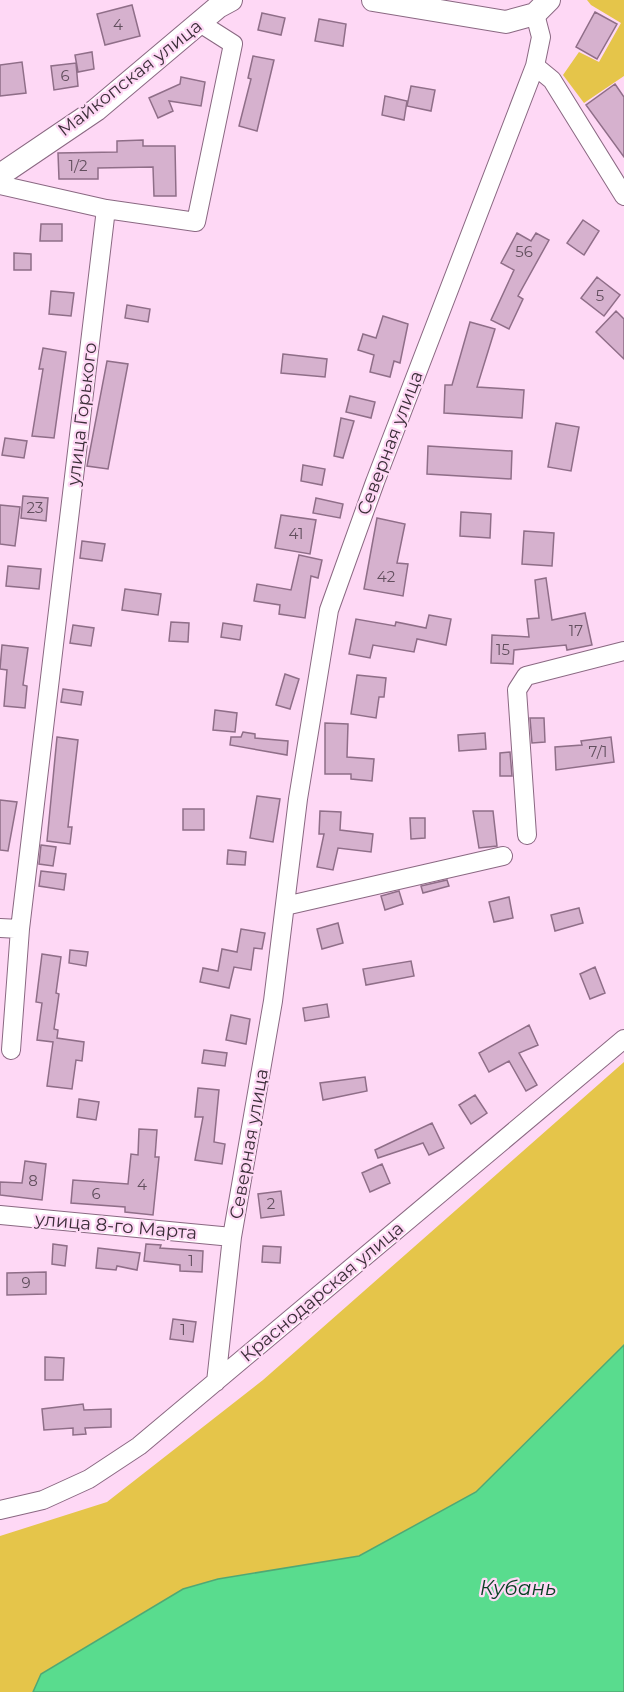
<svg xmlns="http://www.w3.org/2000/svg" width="624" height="1692" font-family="Montserrat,sans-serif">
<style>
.green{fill:#e5c54a}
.water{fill:#59dc8e;stroke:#50a874;stroke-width:1.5}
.building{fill:#d6b1ce;stroke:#8f6e88;stroke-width:1.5}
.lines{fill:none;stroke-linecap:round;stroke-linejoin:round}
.minor-casing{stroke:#8a6882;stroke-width:20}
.tertiary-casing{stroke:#8a6882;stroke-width:24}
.minor{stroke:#fff;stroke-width:18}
.tertiary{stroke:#fff;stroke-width:22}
.labels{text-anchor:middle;stroke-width:4.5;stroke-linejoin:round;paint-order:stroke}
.number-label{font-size:15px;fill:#624f5e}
.street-label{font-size:18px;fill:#3c2e39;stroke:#fed8f5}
.water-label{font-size:20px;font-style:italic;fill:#073f21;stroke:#fed8f5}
</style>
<rect width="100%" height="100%" fill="#fed8f5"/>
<path class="green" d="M587,0H624V76L584,103L563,75L579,52L599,62L621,23L591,5Z
M624,1062V1345L476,1492L359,1556L218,1579L183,1589L41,1674L33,1692H0V1536L107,1502L263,1380Z"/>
<path class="water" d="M624,1345V1692H33L41,1674L183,1589L218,1579L359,1556L476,1492Z"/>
<path class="building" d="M132,5L140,36L105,45L97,14Z
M595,12L617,24L597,59L576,47Z
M262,13L285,18L281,35L258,30Z
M319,19L346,24L343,46L315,41Z
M92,52L94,69L78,72L75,55Z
M253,56L274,60L257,131L239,126L251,79L248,78Z
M22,62L26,93L0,96V65Z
M76,63L78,86L54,90L51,66Z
M181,77L205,82L201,106L169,101L173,111L158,118L149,98L180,84Z
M615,84L624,97V157L586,105Z
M411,86L435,90L431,111L407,106Z
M385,96L407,101L404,120L382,115Z
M143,140V146H175L176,196H154L153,167L98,168V179H59L58,153L117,152V141Z
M583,220L599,231L584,255L567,243Z
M41,224H62V241H40Z
M517,233L531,241L536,233L549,240L518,296L523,299L509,329L491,320L514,270L501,263Z
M14,253L31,254V270H14Z
M597,277L620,295L604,316L581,298Z
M51,291L74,293L71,316L49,314Z
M127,305L150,309L148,322L125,318Z
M616,311L624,319V359L596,332Z
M383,316L408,324L400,363L394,361L390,377L370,372L374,355L358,350L363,334L376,338Z
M470,322L495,329L477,387L524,390L522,418L444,413L445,385H452Z
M43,348L66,352L54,438L32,436L43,369H39Z
M283,354L327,359L325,377L281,373Z
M107,361L128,364L108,469L87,466Z
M350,396L375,402L371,418L346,412Z
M341,418L354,421L343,458L334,456Z
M556,423L579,427L571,471L548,467Z
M5,438L27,441L24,458L2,455Z
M428,446L512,451L511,479L427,474Z
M303,465L325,469L322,485L301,481Z
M23,496L48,498L46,521L21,518Z
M316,498L343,504L340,518L313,513Z
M0,505L20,507L15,546L0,544Z
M461,512L491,514L490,538L460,536Z
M281,515L316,520L310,554L275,548Z
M377,518L405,524L397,563L408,564L403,596L364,589Z
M524,531L554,533L552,566L522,564Z
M82,541L105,544L102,561L80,558Z
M299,555L322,560L318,578L311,576L305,618L279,614L280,605L254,601L257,584L291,590Z
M8,566L41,569L39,589L6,586Z
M546,578L552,620L585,613L592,645L567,650L566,645L514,650L513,664L491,663L492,635L529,637L527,619L539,618L535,580Z
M125,589L161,594L158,615L122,610Z
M429,615L451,619L446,645L417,639L414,652L373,645L370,658L349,654L356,619L395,626L396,622L426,628Z
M171,622L189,623L188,642L169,641Z
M223,623L242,626L240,640L221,637Z
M73,625L94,628L91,646L70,643Z
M2,645L28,648L23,685L27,686L25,708L4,706L7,670L0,669Z
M285,674L299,679L290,709L276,705Z
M357,675L386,678L384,697H379L376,718L351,714Z
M63,689L83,692L81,705L61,702Z
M215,710L237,713L235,732L213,730Z
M530,718H544L545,742L532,743Z
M325,723L348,724L347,757L374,759L372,781L351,779V774H325Z
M243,732L255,734V738L288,741L287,755L230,745L231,737H241Z
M485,733L486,749L459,751L458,735Z
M57,737L78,740L68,827H72L70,844L47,841Z
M611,737L614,762L556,770L555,747L582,745L581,741Z
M510,752L512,776H500V753Z
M257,796L280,799L273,842L250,838Z
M0,800L17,802L8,851L0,850Z
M183,809H204V830H183Z
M320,811L341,812L340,830L373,834L371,852L338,848L333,870L317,867L324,834H319Z
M473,811H493L497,846L479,848Z
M410,818H425V838L411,839Z
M41,845L56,847L53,866L39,864Z
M228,850L246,852L245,865L227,864Z
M41,871L66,874L64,890L39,886Z
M447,880L449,886L423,893L421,886Z
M399,891L403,904L385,910L381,896Z
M509,897L513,918L494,922L489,902Z
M579,908L583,923L555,931L551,915Z
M338,923L343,943L322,949L317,929Z
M241,929L265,933L262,949L254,948L251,970L234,967L229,988L200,982L203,968L218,971L222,949L237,952Z
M70,950L88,952L86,966L69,963Z
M42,954L61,957L56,993L59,994L54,1029L58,1030L57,1038L84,1042L82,1061L76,1060L72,1089L47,1086L53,1042L37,1040L42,1003L36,1002Z
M411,961L414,976L366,985L363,969Z
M595,967L605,993L590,999L580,974Z
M327,1004L329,1017L305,1021L303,1008Z
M231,1015L250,1019L246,1044L226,1040Z
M529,1025L538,1045L519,1053L537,1085L526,1091L509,1061L489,1072L479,1053Z
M204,1050L227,1053L225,1066L202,1063Z
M365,1077L367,1091L323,1100L320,1083Z
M198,1088L219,1090L214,1142L225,1144L222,1164L195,1160L203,1117H195Z
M475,1095L487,1113L471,1124L459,1105Z
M79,1099L99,1102L96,1120L77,1117Z
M432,1123L444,1148L429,1155L423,1143L378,1158L375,1150Z
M139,1129L157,1130L155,1157H159L153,1215L125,1212V1207L71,1203L73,1180L128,1184L131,1154L138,1155Z
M25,1161L46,1164L42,1200L0,1195V1182L22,1183Z
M382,1164L390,1183L370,1192L362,1173Z
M281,1191L284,1215L261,1218L258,1194Z
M53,1244L67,1246L65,1266L52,1264Z
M146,1244L161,1245L160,1248L203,1251L202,1272L180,1271V1265L144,1261Z
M263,1246L281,1247L280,1263L262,1262Z
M98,1248L140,1253L137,1270L117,1266L116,1270L96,1268Z
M46,1272V1294L7,1295V1273Z
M173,1319L196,1322L193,1342L170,1339Z
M45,1357L64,1358L63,1380H45Z
M83,1404L84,1410L111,1409V1427L85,1428L86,1434L73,1435V1428L44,1430L42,1409Z"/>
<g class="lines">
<defs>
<path id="minor" d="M535,66L552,80L624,196
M0,185L106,209L196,222L233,44L200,23
M527,835L517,690L526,676L624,651
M285,906L503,856
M0,928L20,929
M11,1050L20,929L106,209
M0,1215L232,1237
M216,1382L232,1237L273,1001L298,799L329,610L375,482L535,66L541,37L535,14
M0,1510L43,1500L89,1479L139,1446L624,1039"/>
<path id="tertiary" d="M373,0L506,22L535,14L549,0
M0,175L96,110L218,7L231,0"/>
</defs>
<use href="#minor" class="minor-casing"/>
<use href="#tertiary" class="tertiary-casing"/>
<use href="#minor" class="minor"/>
<use href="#tertiary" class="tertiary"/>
</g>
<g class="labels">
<g class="number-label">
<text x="118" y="30">4</text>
<text x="65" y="81">6</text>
<text x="78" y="171">1/2</text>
<text x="524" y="257">56</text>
<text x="600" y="301">5</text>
<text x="35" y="513">23</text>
<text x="296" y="539">41</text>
<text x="386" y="582">42</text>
<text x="576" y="636">17</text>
<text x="503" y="655">15</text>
<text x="598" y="757">7/1</text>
<text x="33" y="1186">8</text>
<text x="142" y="1190">4</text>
<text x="96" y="1199">6</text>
<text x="271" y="1209">2</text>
<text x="191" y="1266">1</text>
<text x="26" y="1288">9</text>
<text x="183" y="1335">1</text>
</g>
<g class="street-label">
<text transform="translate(130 78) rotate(-38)" y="6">Майкопская улица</text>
<text transform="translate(82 414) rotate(-83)" y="6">улица Горького</text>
<text transform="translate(390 443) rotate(-69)" y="6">Северная улица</text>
<text transform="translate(249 1144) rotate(-80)" y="6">Северная улица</text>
<text transform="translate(116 1226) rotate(5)" y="6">улица 8-го Марта</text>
<text transform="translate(322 1292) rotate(-40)" y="6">Краснодарская улица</text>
</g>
<g class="water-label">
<text x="518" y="1595">Кубань</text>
</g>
</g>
</svg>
